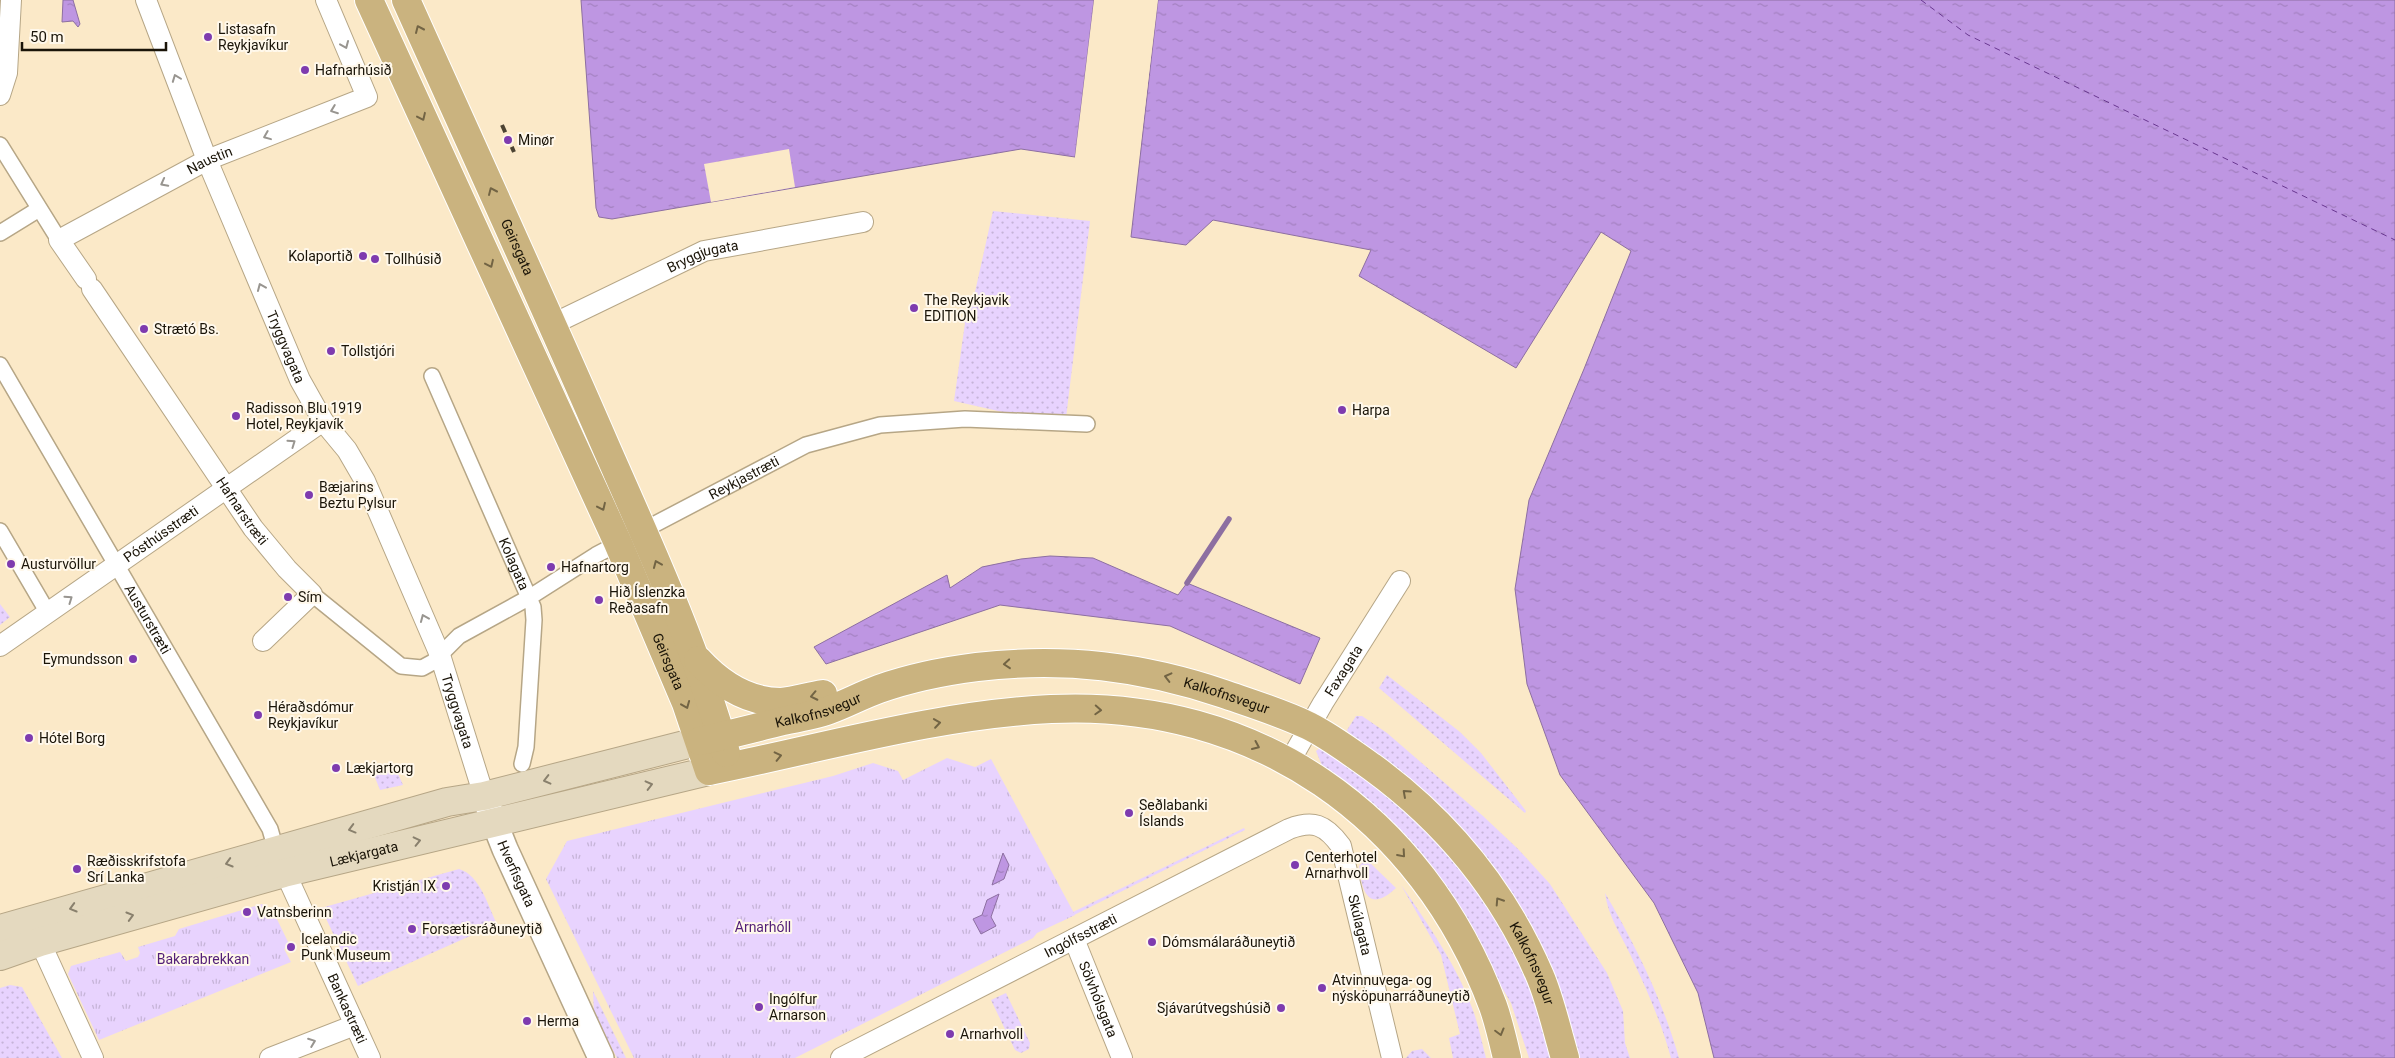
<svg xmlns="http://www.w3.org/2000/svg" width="2395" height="1058" font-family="Roboto,sans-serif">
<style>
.grass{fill:url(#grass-dots)}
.park{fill:url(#park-tufts)}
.water{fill:url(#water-ripples);stroke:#8d6fa1}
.pier{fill:#fbe9c8}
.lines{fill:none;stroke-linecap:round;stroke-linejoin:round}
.stream{stroke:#8d6fa1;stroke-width:5.5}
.ferry{stroke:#693790;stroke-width:1;stroke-dasharray:6 5;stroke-linecap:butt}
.pedestrian-casing{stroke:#b6a686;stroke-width:18}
.minor-casing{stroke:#b6a686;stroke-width:22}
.tertiary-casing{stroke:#b6a686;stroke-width:28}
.secondary-casing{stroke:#b6a686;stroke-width:30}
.primary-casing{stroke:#fff;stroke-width:30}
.pedestrian{stroke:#fff;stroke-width:15}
.minor{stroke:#fff;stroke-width:20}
.tertiary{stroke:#fff;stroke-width:25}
.secondary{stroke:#e4d9bf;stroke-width:28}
.primary{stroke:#cab37f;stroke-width:28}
.rail{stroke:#4c4332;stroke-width:4;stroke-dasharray:8 4;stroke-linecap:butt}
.oneway{stroke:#726444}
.oneway2{stroke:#989590}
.oneway3{stroke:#89806d}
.poi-dot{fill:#7e3baf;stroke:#fff8eb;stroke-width:2}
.labels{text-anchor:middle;stroke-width:4;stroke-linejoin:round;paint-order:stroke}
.poi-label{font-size:14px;fill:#1a1408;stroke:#fff8eb;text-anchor:start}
.street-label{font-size:14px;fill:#1a1408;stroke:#fff8eb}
.park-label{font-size:14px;fill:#521e77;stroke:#fff8eb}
</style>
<defs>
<pattern id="grass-dots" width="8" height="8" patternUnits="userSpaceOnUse" patternTransform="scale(1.25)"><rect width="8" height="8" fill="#e8d3fe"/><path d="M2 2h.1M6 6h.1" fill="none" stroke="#c6b4d8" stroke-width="1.8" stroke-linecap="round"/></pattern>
<pattern id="park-tufts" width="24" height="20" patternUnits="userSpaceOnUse" patternTransform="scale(1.25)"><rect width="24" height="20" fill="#e8d3fe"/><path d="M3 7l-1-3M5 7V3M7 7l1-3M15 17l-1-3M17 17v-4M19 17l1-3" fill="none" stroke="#c6b4d8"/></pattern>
<pattern id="water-ripples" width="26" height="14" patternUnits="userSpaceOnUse" patternTransform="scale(1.25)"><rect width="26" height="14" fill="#be96e2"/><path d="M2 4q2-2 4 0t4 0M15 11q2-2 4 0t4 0" fill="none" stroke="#a380c0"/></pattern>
</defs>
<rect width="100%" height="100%" fill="#fbe9c8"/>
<path class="grass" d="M993,211L1090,221L1065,426L954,401L965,323L963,322L971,321L968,301H973Z
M0,604L10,617L0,625Z
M1387,675L1460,732L1481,753L1526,811L1525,813L1379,688Z
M1356,716H1362L1387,733L1483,816L1518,849L1550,884L1607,973L1623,1011L1625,1043L1630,1058H1576L1549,974L1351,737L1347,730Z
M1321,747L1361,771L1435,835L1493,909L1524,967L1554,1058H1529L1511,1003L1450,899L1323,768L1316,751Z
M396,769L403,785L380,790L374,775Z
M1244,828L1245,830L1060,922L1073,912Z
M1366,859L1396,888C1369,913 1362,893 1359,866Z
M459,869C480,875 488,906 497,924L358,986L321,908Z
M1401,885C1428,924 1458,967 1474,1013C1479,1028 1482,1043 1486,1058H1453L1449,1038L1460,1034L1441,955Z
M1605,893C1636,946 1662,999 1679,1058H1671C1661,1021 1646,988 1630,954C1620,933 1608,916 1605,893Z
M10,985L22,987L62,1058H0V988Z
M593,991L626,1058H617L594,1013Z
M1006,993L1030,1043L1029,1049L1021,1053L1015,1050L991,1000Z
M1422,1049L1431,1058H1406L1412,1051Z"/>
<path class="park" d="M947,758L975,767L991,759L1075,915L1037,933L1033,938L795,1058H634L546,879L567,841L833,776L873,763L898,771L903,780Z
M262,904L274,913L290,946L284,949L291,962L99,1040L68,974L71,966L120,952L126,961L138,957L140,953L138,947L175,936L179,929Z"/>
<path class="water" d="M63,0H73L80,24L78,27L73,21L62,22Z
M581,0H1094L1075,157L1021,149L612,219L599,217L596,208Z
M1158,0H2395V1058H1714L1698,993L1654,903L1560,775L1527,684L1515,589L1529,500L1584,369L1631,251L1601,232L1516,368L1359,276L1371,250L1213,220L1186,245L1131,237Z
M1050,556L1093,558L1178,595L1187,583L1320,638L1300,684L1170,626L1000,605L826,664L814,647L947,575L950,588L982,567L1021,559Z
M1003,853L1009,865L1004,879L992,885Z
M999,894L991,917L996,926L981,934L973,919L982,915L987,900Z"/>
<path class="pier" d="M1094,0H1096L1078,158L1075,157Z
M1155,0H1158L1138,165H1136Z
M789,149L795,187L711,202L704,164Z"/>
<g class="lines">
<path class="stream" d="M1187,583L1229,519"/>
<path class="ferry" d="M1921,0L1968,35L2395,240"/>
<defs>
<g id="pedestrian">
<path d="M0,145L59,240"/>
<path d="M0,233L39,209"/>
<path id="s1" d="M0,365L270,829L276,850"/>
<path id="s2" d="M432,376L533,607L534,620L526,747L522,764"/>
<path d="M0,531L48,613"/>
<path id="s3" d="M312,594L401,666L422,668L433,662L459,636L530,597L596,555L806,445L880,425L965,419L1087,424"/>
</g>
<g id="minor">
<path id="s4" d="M146,0L207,160L300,380L323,421L347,450L365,481L440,655L484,796"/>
<path d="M0,95L7,73L11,0"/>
<path id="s5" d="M86,279L59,240L207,160L367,97L326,0"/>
<path id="s6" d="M92,289L253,528L287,569L312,594L263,641"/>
<path id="s7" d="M553,324L704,251L863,222"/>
<path id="s8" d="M0,646L323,421"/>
<path id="s9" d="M1290,761L1323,703L1400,581"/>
<path id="s10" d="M280,861L370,1058"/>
<path id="s11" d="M1074,939L1122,1058"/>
<path d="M40,942L93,1058"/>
<path d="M270,1058L355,1025"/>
<path id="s12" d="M841,1058L1289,829C1313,820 1325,824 1341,846L1392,1058"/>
</g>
<g id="tertiary">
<path id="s13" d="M484,796L505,849L601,1058"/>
</g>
<g id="secondary">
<path d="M0,929L447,802L484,796L700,741"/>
<path id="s14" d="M0,956L40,942L284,873L709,771"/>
</g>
<g id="primary">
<path id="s15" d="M369,0L618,543L686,703L709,771C823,748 934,715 1051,709C1255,699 1422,816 1493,1006C1499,1023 1503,1041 1507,1058"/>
<path id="s16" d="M406,0C473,149 541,297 606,447C650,547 696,647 726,753"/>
<path d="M698,660C720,684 747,702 781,702C795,701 809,696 823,694"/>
<path id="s17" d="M700,741C728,735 755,728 783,721C798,718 815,715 829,710C846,704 862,695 879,689C910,678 945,671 977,667C1064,657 1142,666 1224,694C1253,704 1282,713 1309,726C1331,737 1352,753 1372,767C1446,821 1504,892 1540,976C1551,1002 1557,1031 1565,1058"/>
</g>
</defs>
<use href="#pedestrian" class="pedestrian-casing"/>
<use href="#minor" class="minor-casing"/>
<use href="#tertiary" class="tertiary-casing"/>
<use href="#secondary" class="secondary-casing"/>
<use href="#primary" class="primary-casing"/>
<use href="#pedestrian" class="pedestrian"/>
<use href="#minor" class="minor"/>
<use href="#tertiary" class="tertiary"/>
<use href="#secondary" class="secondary"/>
<use href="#primary" class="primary"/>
<path class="rail" d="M502,125L514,152"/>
</g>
<defs><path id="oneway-chevron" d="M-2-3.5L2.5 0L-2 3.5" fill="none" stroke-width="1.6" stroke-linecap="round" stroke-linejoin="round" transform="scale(1.25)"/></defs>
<g class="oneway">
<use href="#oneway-chevron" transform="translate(419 29) rotate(-114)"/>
<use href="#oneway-chevron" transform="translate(422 117) rotate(65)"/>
<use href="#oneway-chevron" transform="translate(492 191) rotate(-114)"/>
<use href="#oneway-chevron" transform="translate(490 264) rotate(65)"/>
<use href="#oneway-chevron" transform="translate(602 507) rotate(65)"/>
<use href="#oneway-chevron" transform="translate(657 564) rotate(-113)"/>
<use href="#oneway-chevron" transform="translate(1007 664) rotate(175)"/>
<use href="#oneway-chevron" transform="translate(1168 677) rotate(-166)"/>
<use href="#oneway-chevron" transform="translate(814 696) rotate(168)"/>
<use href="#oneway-chevron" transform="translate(686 705) rotate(68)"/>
<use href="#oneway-chevron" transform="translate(1098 710) rotate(3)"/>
<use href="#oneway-chevron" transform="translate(937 723) rotate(-8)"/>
<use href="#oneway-chevron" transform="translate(1256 746) rotate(24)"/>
<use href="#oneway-chevron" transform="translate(778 756) rotate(-13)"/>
<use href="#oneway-chevron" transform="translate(1406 793) rotate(-138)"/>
<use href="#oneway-chevron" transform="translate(1402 854) rotate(49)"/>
<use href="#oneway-chevron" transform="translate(1499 901) rotate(-123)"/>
<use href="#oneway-chevron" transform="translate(1500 1032) rotate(75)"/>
</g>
<g class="oneway2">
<use href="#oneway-chevron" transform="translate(345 45) rotate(67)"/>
<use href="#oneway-chevron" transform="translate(176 78) rotate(-111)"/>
<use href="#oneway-chevron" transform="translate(334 110) rotate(159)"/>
<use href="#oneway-chevron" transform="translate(267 136) rotate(158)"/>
<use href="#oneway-chevron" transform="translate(164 183) rotate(152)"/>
<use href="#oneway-chevron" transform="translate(261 287) rotate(-113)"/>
<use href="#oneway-chevron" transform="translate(292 443) rotate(-35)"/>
<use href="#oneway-chevron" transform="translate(69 599) rotate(-35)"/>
<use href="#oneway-chevron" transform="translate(424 618) rotate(-113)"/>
<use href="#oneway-chevron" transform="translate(312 1042) rotate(-21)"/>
</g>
<g class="oneway3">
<use href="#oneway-chevron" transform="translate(547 780) rotate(166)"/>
<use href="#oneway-chevron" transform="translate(649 785) rotate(-14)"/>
<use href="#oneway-chevron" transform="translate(352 829) rotate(165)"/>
<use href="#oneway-chevron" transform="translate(417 841) rotate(-13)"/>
<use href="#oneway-chevron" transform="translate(229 863) rotate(164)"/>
<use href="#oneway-chevron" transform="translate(73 908) rotate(164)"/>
<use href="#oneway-chevron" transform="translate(130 916) rotate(-16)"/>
</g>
<g class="poi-dot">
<circle cx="208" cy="37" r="5"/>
<circle cx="305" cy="70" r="5"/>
<circle cx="508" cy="140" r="5"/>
<circle cx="363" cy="256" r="5"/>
<circle cx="375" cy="259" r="5"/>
<circle cx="914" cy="308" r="5"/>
<circle cx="144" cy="329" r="5"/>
<circle cx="331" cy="351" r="5"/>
<circle cx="1342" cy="410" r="5"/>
<circle cx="236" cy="416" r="5"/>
<circle cx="309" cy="495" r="5"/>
<circle cx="11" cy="564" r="5"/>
<circle cx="551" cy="567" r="5"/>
<circle cx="288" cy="597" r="5"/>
<circle cx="599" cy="600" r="5"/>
<circle cx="133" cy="659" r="5"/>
<circle cx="258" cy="715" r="5"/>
<circle cx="29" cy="738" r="5"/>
<circle cx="336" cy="768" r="5"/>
<circle cx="1129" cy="813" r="5"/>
<circle cx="1295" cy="865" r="5"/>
<circle cx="77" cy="869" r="5"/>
<circle cx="446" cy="886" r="5"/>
<circle cx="247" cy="912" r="5"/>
<circle cx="412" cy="929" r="5"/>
<circle cx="1152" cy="942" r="5"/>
<circle cx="291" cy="947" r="5"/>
<circle cx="1322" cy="988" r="5"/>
<circle cx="759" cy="1007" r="5"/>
<circle cx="1281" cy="1008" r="5"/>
<circle cx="527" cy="1021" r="5"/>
<circle cx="950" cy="1034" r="5"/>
</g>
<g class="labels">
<g class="poi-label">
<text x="218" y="34">Listasafn<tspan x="218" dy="16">Reykjavíkur</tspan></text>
<text x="315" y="75">Hafnarhúsið</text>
<text x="518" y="145">Minør</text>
<text x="353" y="261" text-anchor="end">Kolaportið</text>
<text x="385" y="264">Tollhúsið</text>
<text x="924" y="305">The Reykjavik<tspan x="924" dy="16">EDITION</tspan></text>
<text x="154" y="334">Strætó Bs.</text>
<text x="341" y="356">Tollstjóri</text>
<text x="246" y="413">Radisson Blu 1919<tspan x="246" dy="16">Hotel, Reykjavík</tspan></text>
<text x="1352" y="415">Harpa</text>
<text x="319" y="492">Bæjarins<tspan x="319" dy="16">Beztu Pylsur</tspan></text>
<text x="21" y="569">Austurvöllur</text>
<text x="561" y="572">Hafnartorg</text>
<text x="609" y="597">Hið Íslenzka<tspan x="609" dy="16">Reðasafn</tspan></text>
<text x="298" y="602">Sím</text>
<text x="123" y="664" text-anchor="end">Eymundsson</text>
<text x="268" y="712">Héraðsdómur<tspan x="268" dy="16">Reykjavíkur</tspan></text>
<text x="39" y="743">Hótel Borg</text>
<text x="346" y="773">Lækjartorg</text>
<text x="1139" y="810">Seðlabanki<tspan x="1139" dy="16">Íslands</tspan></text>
<text x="1305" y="862">Centerhotel<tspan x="1305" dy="16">Arnarhvoll</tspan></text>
<text x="87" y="866">Ræðisskrifstofa<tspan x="87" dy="16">Srí Lanka</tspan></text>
<text x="436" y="891" text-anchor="end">Kristján IX</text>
<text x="257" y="917">Vatnsberinn</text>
<text x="422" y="934">Forsætisráðuneytið</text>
<text x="301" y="944">Icelandic<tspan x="301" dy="16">Punk Museum</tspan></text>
<text x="1162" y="947">Dómsmálaráðuneytið</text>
<text x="1332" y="985">Atvinnuvega- og<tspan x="1332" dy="16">nýsköpunarráðuneytið</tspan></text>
<text x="769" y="1004">Ingólfur<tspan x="769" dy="16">Arnarson</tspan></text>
<text x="1271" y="1013" text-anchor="end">Sjávarútvegshúsið</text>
<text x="537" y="1026">Herma</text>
<text x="960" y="1039">Arnarhvoll</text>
</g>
<g class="street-label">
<text dy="5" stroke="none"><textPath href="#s5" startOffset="218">Naustin</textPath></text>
<text dy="5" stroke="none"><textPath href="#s16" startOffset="271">Geirsgata</textPath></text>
<text dy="5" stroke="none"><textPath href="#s7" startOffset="165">Bryggjugata</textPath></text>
<text dy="5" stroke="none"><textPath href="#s4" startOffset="374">Tryggvagata</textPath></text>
<text dy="5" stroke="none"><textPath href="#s3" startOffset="511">Reykjastræti</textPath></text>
<text dy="5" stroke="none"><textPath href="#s6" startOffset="268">Hafnarstræti</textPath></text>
<text dy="5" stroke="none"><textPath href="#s8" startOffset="196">Pósthússtræti</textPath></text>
<text dy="5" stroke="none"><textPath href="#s2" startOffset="205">Kolagata</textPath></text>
<text dy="5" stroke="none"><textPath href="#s1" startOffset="294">Austurstræti</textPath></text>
<text dy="5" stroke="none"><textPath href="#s15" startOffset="726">Geirsgata</textPath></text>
<text dy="5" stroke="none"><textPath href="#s9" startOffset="105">Faxagata</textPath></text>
<text dy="5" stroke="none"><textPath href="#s17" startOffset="541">Kalkofnsvegur</textPath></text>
<text dy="5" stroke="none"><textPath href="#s17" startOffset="122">Kalkofnsvegur</textPath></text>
<text dy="5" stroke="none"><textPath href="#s4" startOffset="779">Tryggvagata</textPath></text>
<text dy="5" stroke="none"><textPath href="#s14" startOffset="378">Lækjargata</textPath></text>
<text dy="5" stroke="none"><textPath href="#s13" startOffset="84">Hverfisgata</textPath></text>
<text dy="5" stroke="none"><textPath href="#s12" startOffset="645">Skúlagata</textPath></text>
<text dy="5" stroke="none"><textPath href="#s12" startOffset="269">Ingólfsstræti</textPath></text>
<text dy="5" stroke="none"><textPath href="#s17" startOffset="961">Kalkofnsvegur</textPath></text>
<text dy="5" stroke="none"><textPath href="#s11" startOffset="65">Sölvhólsgata</textPath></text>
<text dy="5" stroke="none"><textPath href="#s10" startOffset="162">Bankastræti</textPath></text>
</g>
<g class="park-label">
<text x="763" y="932">Arnarhóll</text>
<text x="203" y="964">Bakarabrekkan</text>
</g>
</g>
<path d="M22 42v8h144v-8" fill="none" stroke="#1a1408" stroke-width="2.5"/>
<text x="30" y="42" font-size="15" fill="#1a1408" stroke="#fff8eb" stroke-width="4" paint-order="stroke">50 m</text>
</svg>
